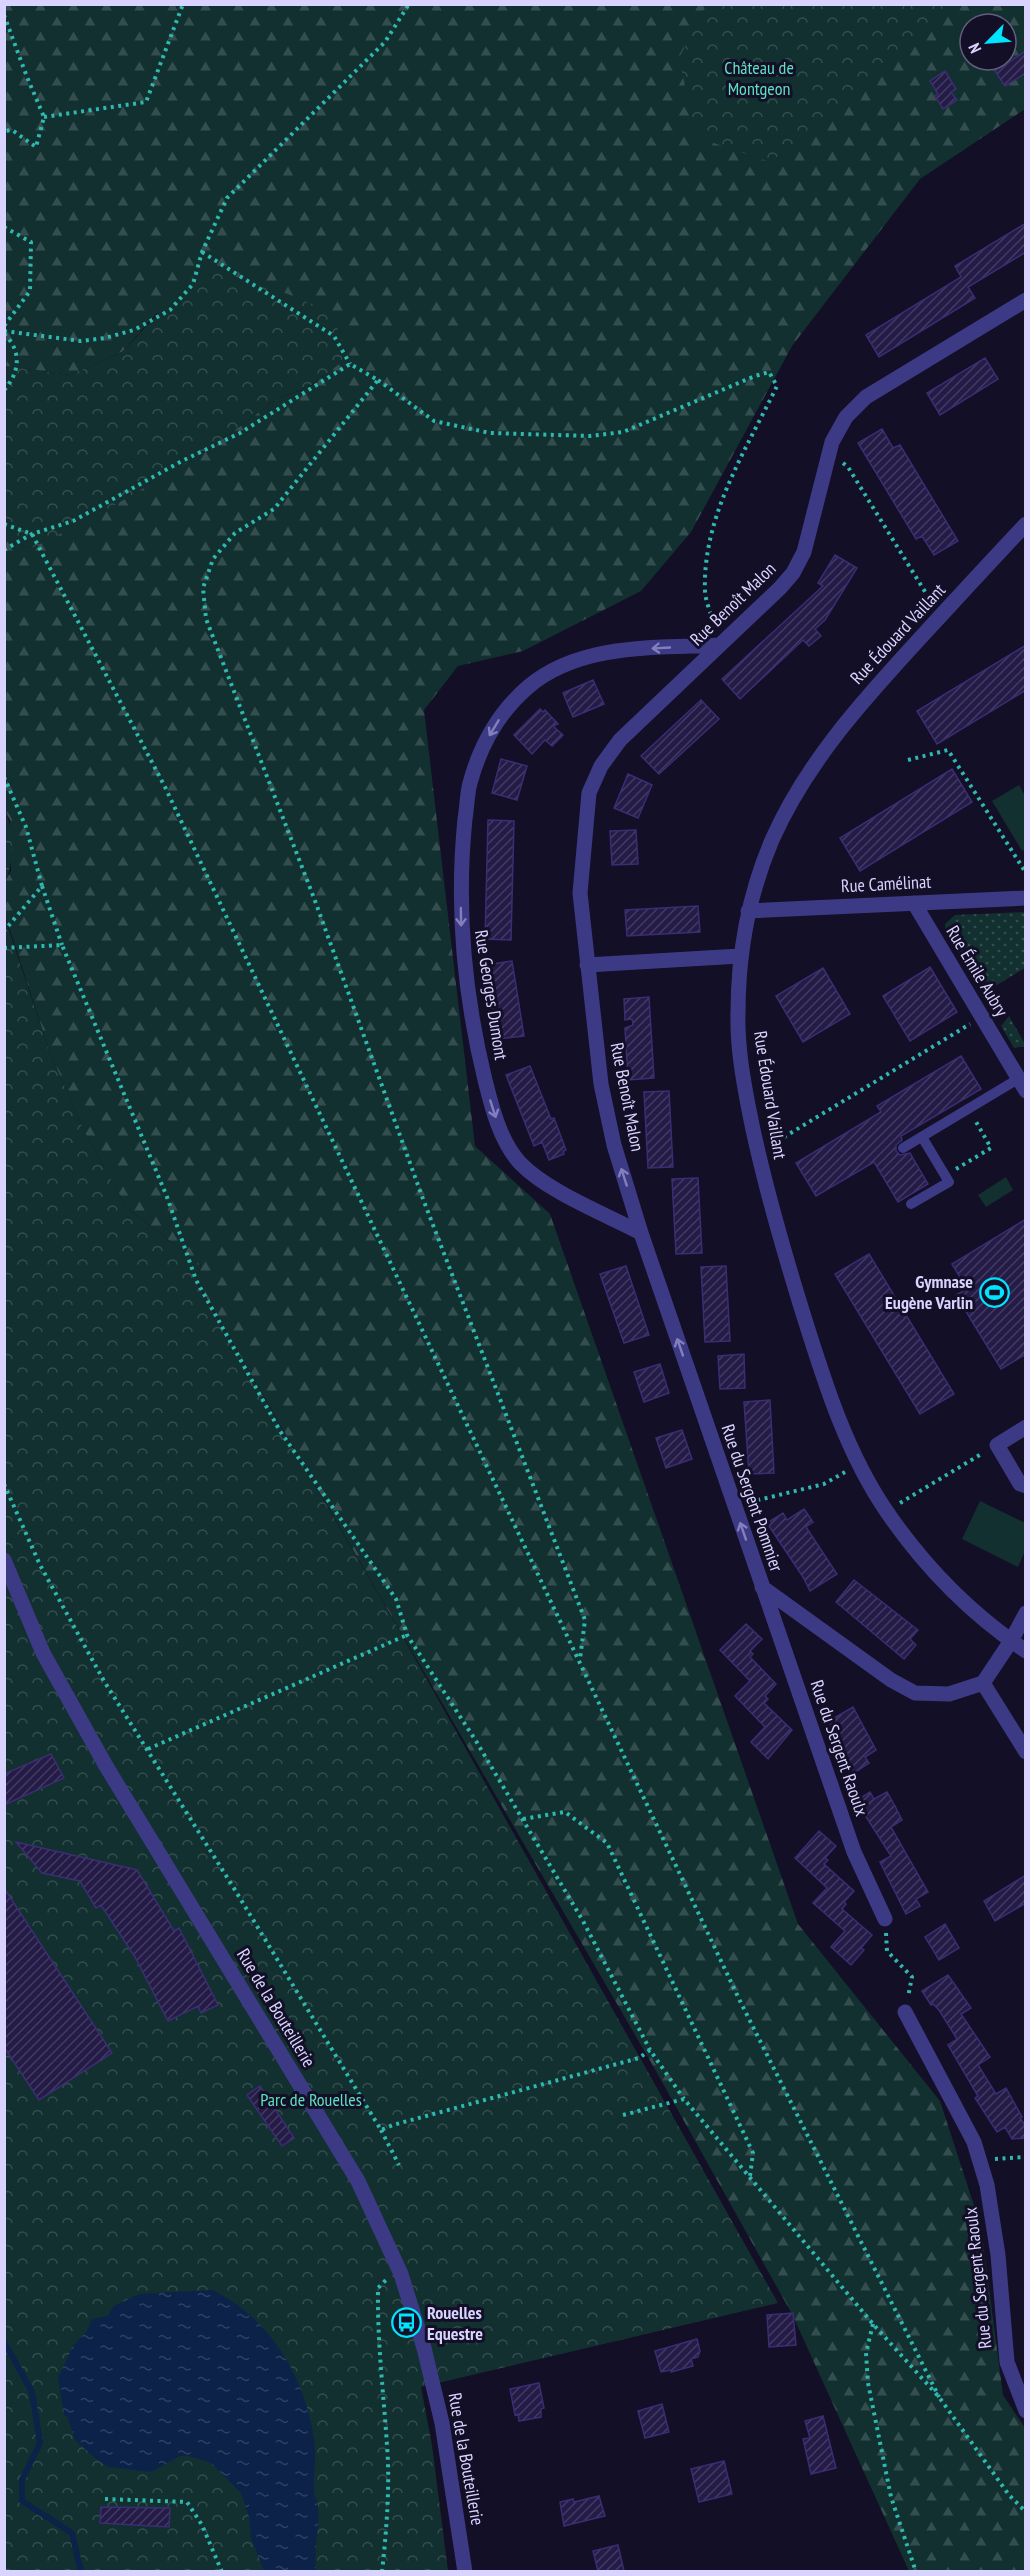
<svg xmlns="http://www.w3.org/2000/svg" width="1030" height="2576" font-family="'PT Sans Narrow',sans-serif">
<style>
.grass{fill:url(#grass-dots)}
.forest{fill:url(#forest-firs);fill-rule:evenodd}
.park{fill:url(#park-crowns)}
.pitch{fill:#12302f}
.water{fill:url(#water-ripples)}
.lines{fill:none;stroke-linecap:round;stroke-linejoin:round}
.stream{stroke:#0c2248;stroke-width:6}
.building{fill:url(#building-hatch);stroke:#3b2d73;stroke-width:1.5}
.path{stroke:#2fb8b0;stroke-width:4;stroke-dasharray:3 4.5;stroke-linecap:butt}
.service{stroke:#3d3a85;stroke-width:10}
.minor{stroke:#3d3a85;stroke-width:15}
.tertiary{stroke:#3d3a85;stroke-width:15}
.oneway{stroke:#837fbc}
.labels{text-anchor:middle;stroke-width:6;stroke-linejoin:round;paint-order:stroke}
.park-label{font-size:18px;fill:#5fe0c0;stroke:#130f26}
.street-label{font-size:18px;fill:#d9d4ff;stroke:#130f26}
.poi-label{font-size:18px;font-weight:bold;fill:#d9d4ff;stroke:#130f26;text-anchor:end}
</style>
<defs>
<pattern id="grass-dots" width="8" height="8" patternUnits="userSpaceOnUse" patternTransform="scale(1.5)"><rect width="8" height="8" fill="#12302f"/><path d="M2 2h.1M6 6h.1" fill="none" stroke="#344d4e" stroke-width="1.8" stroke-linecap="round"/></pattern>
<pattern id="forest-firs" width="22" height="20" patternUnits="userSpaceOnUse" patternTransform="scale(1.5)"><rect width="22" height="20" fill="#12302f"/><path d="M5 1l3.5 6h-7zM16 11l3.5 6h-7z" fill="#344d4e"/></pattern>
<pattern id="park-crowns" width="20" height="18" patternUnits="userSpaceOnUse" patternTransform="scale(1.5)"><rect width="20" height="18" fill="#12302f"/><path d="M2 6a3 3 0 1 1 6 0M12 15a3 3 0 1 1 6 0" fill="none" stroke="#344d4e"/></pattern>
<pattern id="water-ripples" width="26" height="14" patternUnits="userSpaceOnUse" patternTransform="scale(1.5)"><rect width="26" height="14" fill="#0c2248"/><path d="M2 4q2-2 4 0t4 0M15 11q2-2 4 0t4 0" fill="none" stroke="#2f4163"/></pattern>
<pattern id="building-hatch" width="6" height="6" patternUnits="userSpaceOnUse" patternTransform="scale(1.5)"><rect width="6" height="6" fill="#241b47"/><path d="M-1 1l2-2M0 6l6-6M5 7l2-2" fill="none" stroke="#433b63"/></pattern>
</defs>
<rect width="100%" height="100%" fill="#130f26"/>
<path class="grass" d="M1025,912V968L992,988L1000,1002L990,1004L945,931V924L955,915Z
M1009,1016L1025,1044V1046L1014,1048L1001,1026Z"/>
<path class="forest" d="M5,5H1025V109L920,179L792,346L691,532L641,591L523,651L458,666L424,710L475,1146L550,1214L798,1924L940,2101L981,2227L1003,2395L1025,2428V2571H909L792,2314L656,2071L196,1280L201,1265L127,1208L86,1135L50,1053L5,915L4,883L11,871L10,820L4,809L5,540L32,548L202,454L277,399L311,386L341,362L342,335L323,309L157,313L122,352L70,375L5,366ZM970,24H1006V60H970Z"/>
<path class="park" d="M707,4H945L946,5L840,110L770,162L696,137L679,58Z
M203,266L283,292L324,309L342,335V362L310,386L277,399L202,454L103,512L32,548L5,540V366L70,375L122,352Z
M4,809C15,829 14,863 5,883Z
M4,915L50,1053L86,1135L127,1208L201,1265L196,1281L394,1621L778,2303L421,2387L432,2445L448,2571H5Z"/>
<path class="pitch" d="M1019,785L1025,796V849L1022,851L992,801Z
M1006,1177L1013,1190L986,1207L978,1195Z
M980,1501L1025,1523V1551L1018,1567L962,1539Z"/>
<path class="water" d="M212,2290C272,2318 309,2383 315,2448C316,2462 313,2476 314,2490C314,2496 318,2502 318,2508C320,2528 313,2551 316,2571H264L251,2538L249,2517L241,2493L211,2463L189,2456H180L151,2472L109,2467L97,2460L75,2440L68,2418L64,2415L58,2378L73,2346L87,2331L92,2319L107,2316L114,2306L139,2294Z"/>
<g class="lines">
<path class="stream" d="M4,2342L32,2392L40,2443L22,2480V2501L72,2533L81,2572"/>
</g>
<path class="building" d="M1026,51V73L1005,86L995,71Z
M945,71L956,89L951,92L957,100L943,109L935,96L938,94L930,81Z
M1026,223V252L968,287L975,298L879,357L866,335L961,277L955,266Z
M985,358L998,379L940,415L927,393Z
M882,429L893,448L900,445L958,541L934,555L922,536L916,539L858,443Z
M835,555L857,568L825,620L815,629L821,636L809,646L803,640L740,699L722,679L823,586L818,583Z
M1026,645V690L937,744L917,711Z
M593,680L604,704L573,717L563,693Z
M701,700L719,719L659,774L641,756Z
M540,709L543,712L545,710L558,724L553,726L563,735L552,746L545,740L532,754L514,735Z
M501,759L527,766L517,800L492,793Z
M952,769L972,802L860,871L840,838Z
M628,774L652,785L638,818L614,808Z
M488,820L514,821L511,940L485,939Z
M636,830L638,864L612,865L610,831Z
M698,906L700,932L627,936L625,910Z
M512,961L524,1036L498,1039L486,965Z
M930,967L957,1012L910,1041L883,996Z
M823,968L850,1014L803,1042L776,996Z
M649,997L654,1078L628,1080L625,1028L633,1025L632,1019L625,1020L624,999Z
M961,1056L981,1089L901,1136L902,1140L896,1145V1151L900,1155L910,1153L928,1184L898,1202L874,1162L816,1196L796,1163L881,1112L877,1106Z
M530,1066L551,1119L554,1118L566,1150L563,1151L564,1154L549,1160L542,1142L534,1146L506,1075Z
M669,1091L673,1167L648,1168L644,1092Z
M698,1178L702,1253L676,1254L672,1179Z
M1026,1219V1354L1001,1369L956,1295L967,1289L952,1264Z
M869,1254L954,1394L920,1414L835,1274Z
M626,1266L649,1335L624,1343L600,1274Z
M726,1266L730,1341L705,1342L701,1267Z
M744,1354L745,1388L720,1389L718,1356Z
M660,1364L669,1393L644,1402L634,1372Z
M770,1400L774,1473L749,1474L744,1402Z
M682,1430L692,1459L666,1468L656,1438Z
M804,1509L813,1522L806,1527L837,1574L810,1591L803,1577L767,1523L783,1513L787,1520Z
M854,1580L918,1630L910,1639L916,1645L904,1659L836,1602Z
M746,1624L762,1639L750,1651L753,1654L750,1657L776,1684L765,1696L768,1699L764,1703L792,1730L768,1759L751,1742L765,1727L735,1696L750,1681L720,1650Z
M853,1707L876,1750L865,1757L869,1763L854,1773L829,1721Z
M51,1754L64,1778L4,1805V1774Z
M870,1792L874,1799L887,1792L895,1806L902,1820L891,1827L928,1892L916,1899L920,1906L906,1914L880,1862L891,1856L856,1801Z
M819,1831L836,1846L825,1858L828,1860L824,1864L854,1891L844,1902L846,1904L842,1909L872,1935L861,1948L864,1950L851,1965L831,1947L845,1931L813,1903L827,1888L795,1858Z
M16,1842L137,1870L174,1931L179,1928L218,2005L201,2013L198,2006L168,2021L135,1957L101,1905L96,1908L80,1881L42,1873Z
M1026,1875V1903L995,1921L984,1901Z
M4,1888L112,2053L39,2100L4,2047Z
M945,1924L959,1948L939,1960L925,1937Z
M948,1975L971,2008L961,2014L990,2057L978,2065L996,2094L1006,2088L1022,2117L1020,2118L1026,2127V2138L1012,2139L1005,2127L997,2132L975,2098L978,2096L948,2045L957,2039L939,2010L933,2004L931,2005L922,1991Z
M260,2086L294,2138L282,2146L247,2095Z
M793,2313L796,2345L769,2347L767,2315Z
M697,2339L700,2351L698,2357L691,2359L693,2366L671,2372V2370L661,2372L655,2351Z
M539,2383L544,2408L541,2409V2417L519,2421L518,2414L515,2415L510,2389Z
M662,2404L669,2432L645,2438L638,2411Z
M823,2416L836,2468L811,2474L803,2439L810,2438L805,2421Z
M724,2461L732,2494L699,2502L691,2469Z
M599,2496L605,2516L564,2526L560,2502L573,2499L574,2502Z
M101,2507L170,2508L169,2527L100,2523Z
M618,2545L624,2571H598L593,2551Z"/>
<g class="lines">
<path class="path" d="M4,15L27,77L44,117L36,147L12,130L4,131
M44,117L146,102L183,4
M4,227L31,242L30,291L4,326
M202,252L334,336L350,364
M4,331L81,341L105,338L134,330L170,310L193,284L202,252L227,198L385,42L409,4
M4,334C22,350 20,373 4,390
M378,380L434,421L490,433L590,436L623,432L755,376L769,372L777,386C746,450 702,517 705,592C706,603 712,616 715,627
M843,463L848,467L932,603
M4,524L32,534L165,787L740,2001L939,2397
M4,550L32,534L73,521L182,461L240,433L350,364L378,380L274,509L235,533L213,559L203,588L206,619L314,898L423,1199L585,1620L580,1659
M908,760L948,750L1026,873
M4,777L26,827L42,886L4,931
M42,886L62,945
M4,948L62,945L167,1197L196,1280L280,1431L396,1599L407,1635L476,1741L583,1921L650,2050
M771,1145L970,1024
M956,1169L991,1148L975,1120
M4,1484L40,1565L104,1681L235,1890L381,2130L393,2125L639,2058L650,2050L684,2099
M750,1502L824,1484L845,1472
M900,1503L983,1453
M148,1749L407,1635
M523,1819L565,1812L607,1843L753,2153L750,2176
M886,1933L887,1951L912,1977L908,1997
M623,2115L684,2099L873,2324L939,2397L1009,2495L1026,2512
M381,2130L399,2165
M995,2159L1026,2157
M873,2324L866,2353L868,2383L891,2497L916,2572
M105,2499L187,2502L202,2525L222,2572
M382,2572C386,2535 389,2499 388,2462C385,2404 377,2347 378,2288L386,2280"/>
<path class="service" d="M903,1148L1018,1079
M911,1204L949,1182L922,1137"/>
<path class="minor" d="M1026,524C991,561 957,598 923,635C865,698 807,761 772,840C748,896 738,953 738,1013C737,1045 743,1079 749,1110C762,1177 781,1242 801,1307C823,1377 845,1451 887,1512C924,1566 971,1614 1026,1651
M914,903L1026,1091
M748,911L1026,898
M587,965L740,956
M641,1233C605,1214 548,1192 520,1163C500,1141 492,1108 485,1080C464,994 456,907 465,819C467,807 467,794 470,783C480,746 499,712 528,687C580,643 656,648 720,645
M1026,1427L997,1445L1020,1484L1026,1486
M762,1587L891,1680L915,1693L949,1694L983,1683L1011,1641L1026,1613
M983,1683L1026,1752
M885,1919L854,1852L641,1233L614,1145L601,1084L580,893L589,793L601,766L620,740L780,588L793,573L804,552L832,442L846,417L866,397L1026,300
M905,2012L974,2142L987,2185L998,2255L1007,2362L1026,2411"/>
<path class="tertiary" d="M4,1560L43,1653L106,1766L358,2181L401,2274L424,2348L442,2423L465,2572"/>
</g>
<defs><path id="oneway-shaft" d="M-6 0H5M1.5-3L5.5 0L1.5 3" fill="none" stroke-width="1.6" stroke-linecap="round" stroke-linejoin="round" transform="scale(1.5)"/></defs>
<g class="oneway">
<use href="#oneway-shaft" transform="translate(661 648) rotate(177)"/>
<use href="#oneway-shaft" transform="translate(494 728) rotate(121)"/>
<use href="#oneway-shaft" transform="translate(461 917) rotate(89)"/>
<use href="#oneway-shaft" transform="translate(493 1109) rotate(72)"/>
<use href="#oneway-shaft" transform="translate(624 1177) rotate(-108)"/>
<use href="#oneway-shaft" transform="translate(680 1347) rotate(-109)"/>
<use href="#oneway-shaft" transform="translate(743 1531) rotate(-109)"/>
</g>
<defs>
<symbol id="stadium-ring" viewBox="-11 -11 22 22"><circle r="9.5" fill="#130f26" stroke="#00e5ff" stroke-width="1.5"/><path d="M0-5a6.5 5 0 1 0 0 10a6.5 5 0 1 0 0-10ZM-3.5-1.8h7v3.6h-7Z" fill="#00e5ff"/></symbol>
<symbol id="bus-ring" viewBox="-11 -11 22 22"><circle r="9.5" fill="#130f26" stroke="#00e5ff" stroke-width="1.5"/><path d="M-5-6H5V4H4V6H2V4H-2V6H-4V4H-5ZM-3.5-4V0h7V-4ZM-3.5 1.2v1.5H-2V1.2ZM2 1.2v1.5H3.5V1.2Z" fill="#00e5ff"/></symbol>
</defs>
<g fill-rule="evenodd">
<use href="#stadium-ring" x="978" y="1276" width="33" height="33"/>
<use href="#bus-ring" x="390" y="2306" width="33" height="33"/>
</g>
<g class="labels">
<g class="park-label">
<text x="759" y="74">Château de<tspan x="759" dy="21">Montgeon</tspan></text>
<text x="311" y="2106">Parc de Rouelles</text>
</g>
<g class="street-label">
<text transform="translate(733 604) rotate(-44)" y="6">Rue Benoît Malon</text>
<text transform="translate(898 634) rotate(-47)" y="6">Rue Édouard Vaillant</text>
<text transform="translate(886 884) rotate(-3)" y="6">Rue Camélinat</text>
<text transform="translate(977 971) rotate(59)" y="6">Rue Émile Aubry</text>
<text transform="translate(491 995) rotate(81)" y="6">Rue Georges Dumont</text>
<text transform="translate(770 1095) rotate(81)" y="6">Rue Édouard Vaillant</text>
<text transform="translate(627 1097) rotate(79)" y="6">Rue Benoît Malon</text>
<text transform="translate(752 1498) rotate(71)" y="6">Rue du Sergent Pommier</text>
<text transform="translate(839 1748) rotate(71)" y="6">Rue du Sergent Raoulx</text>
<text transform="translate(276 2008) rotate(59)" y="6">Rue de la Bouteillerie</text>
<text transform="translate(978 2278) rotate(-96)" y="6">Rue du Sergent Raoulx</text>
<text transform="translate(466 2459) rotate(80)" y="6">Rue de la Bouteillerie</text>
</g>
<g class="poi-label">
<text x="973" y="1288">Gymnase<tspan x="973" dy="21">Eugène Varlin</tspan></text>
<text x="427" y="2319" text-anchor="start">Rouelles<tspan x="427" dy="21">Equestre</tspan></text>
</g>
</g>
<rect width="1030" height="2576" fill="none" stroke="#d9d4ff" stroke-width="12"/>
<g transform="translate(988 42) rotate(245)"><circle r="28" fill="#130f26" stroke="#625e7d" stroke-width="1.5"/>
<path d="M0-4.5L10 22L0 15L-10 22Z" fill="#00e5ff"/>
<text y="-9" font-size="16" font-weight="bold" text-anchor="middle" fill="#d9d4ff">N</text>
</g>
</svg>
